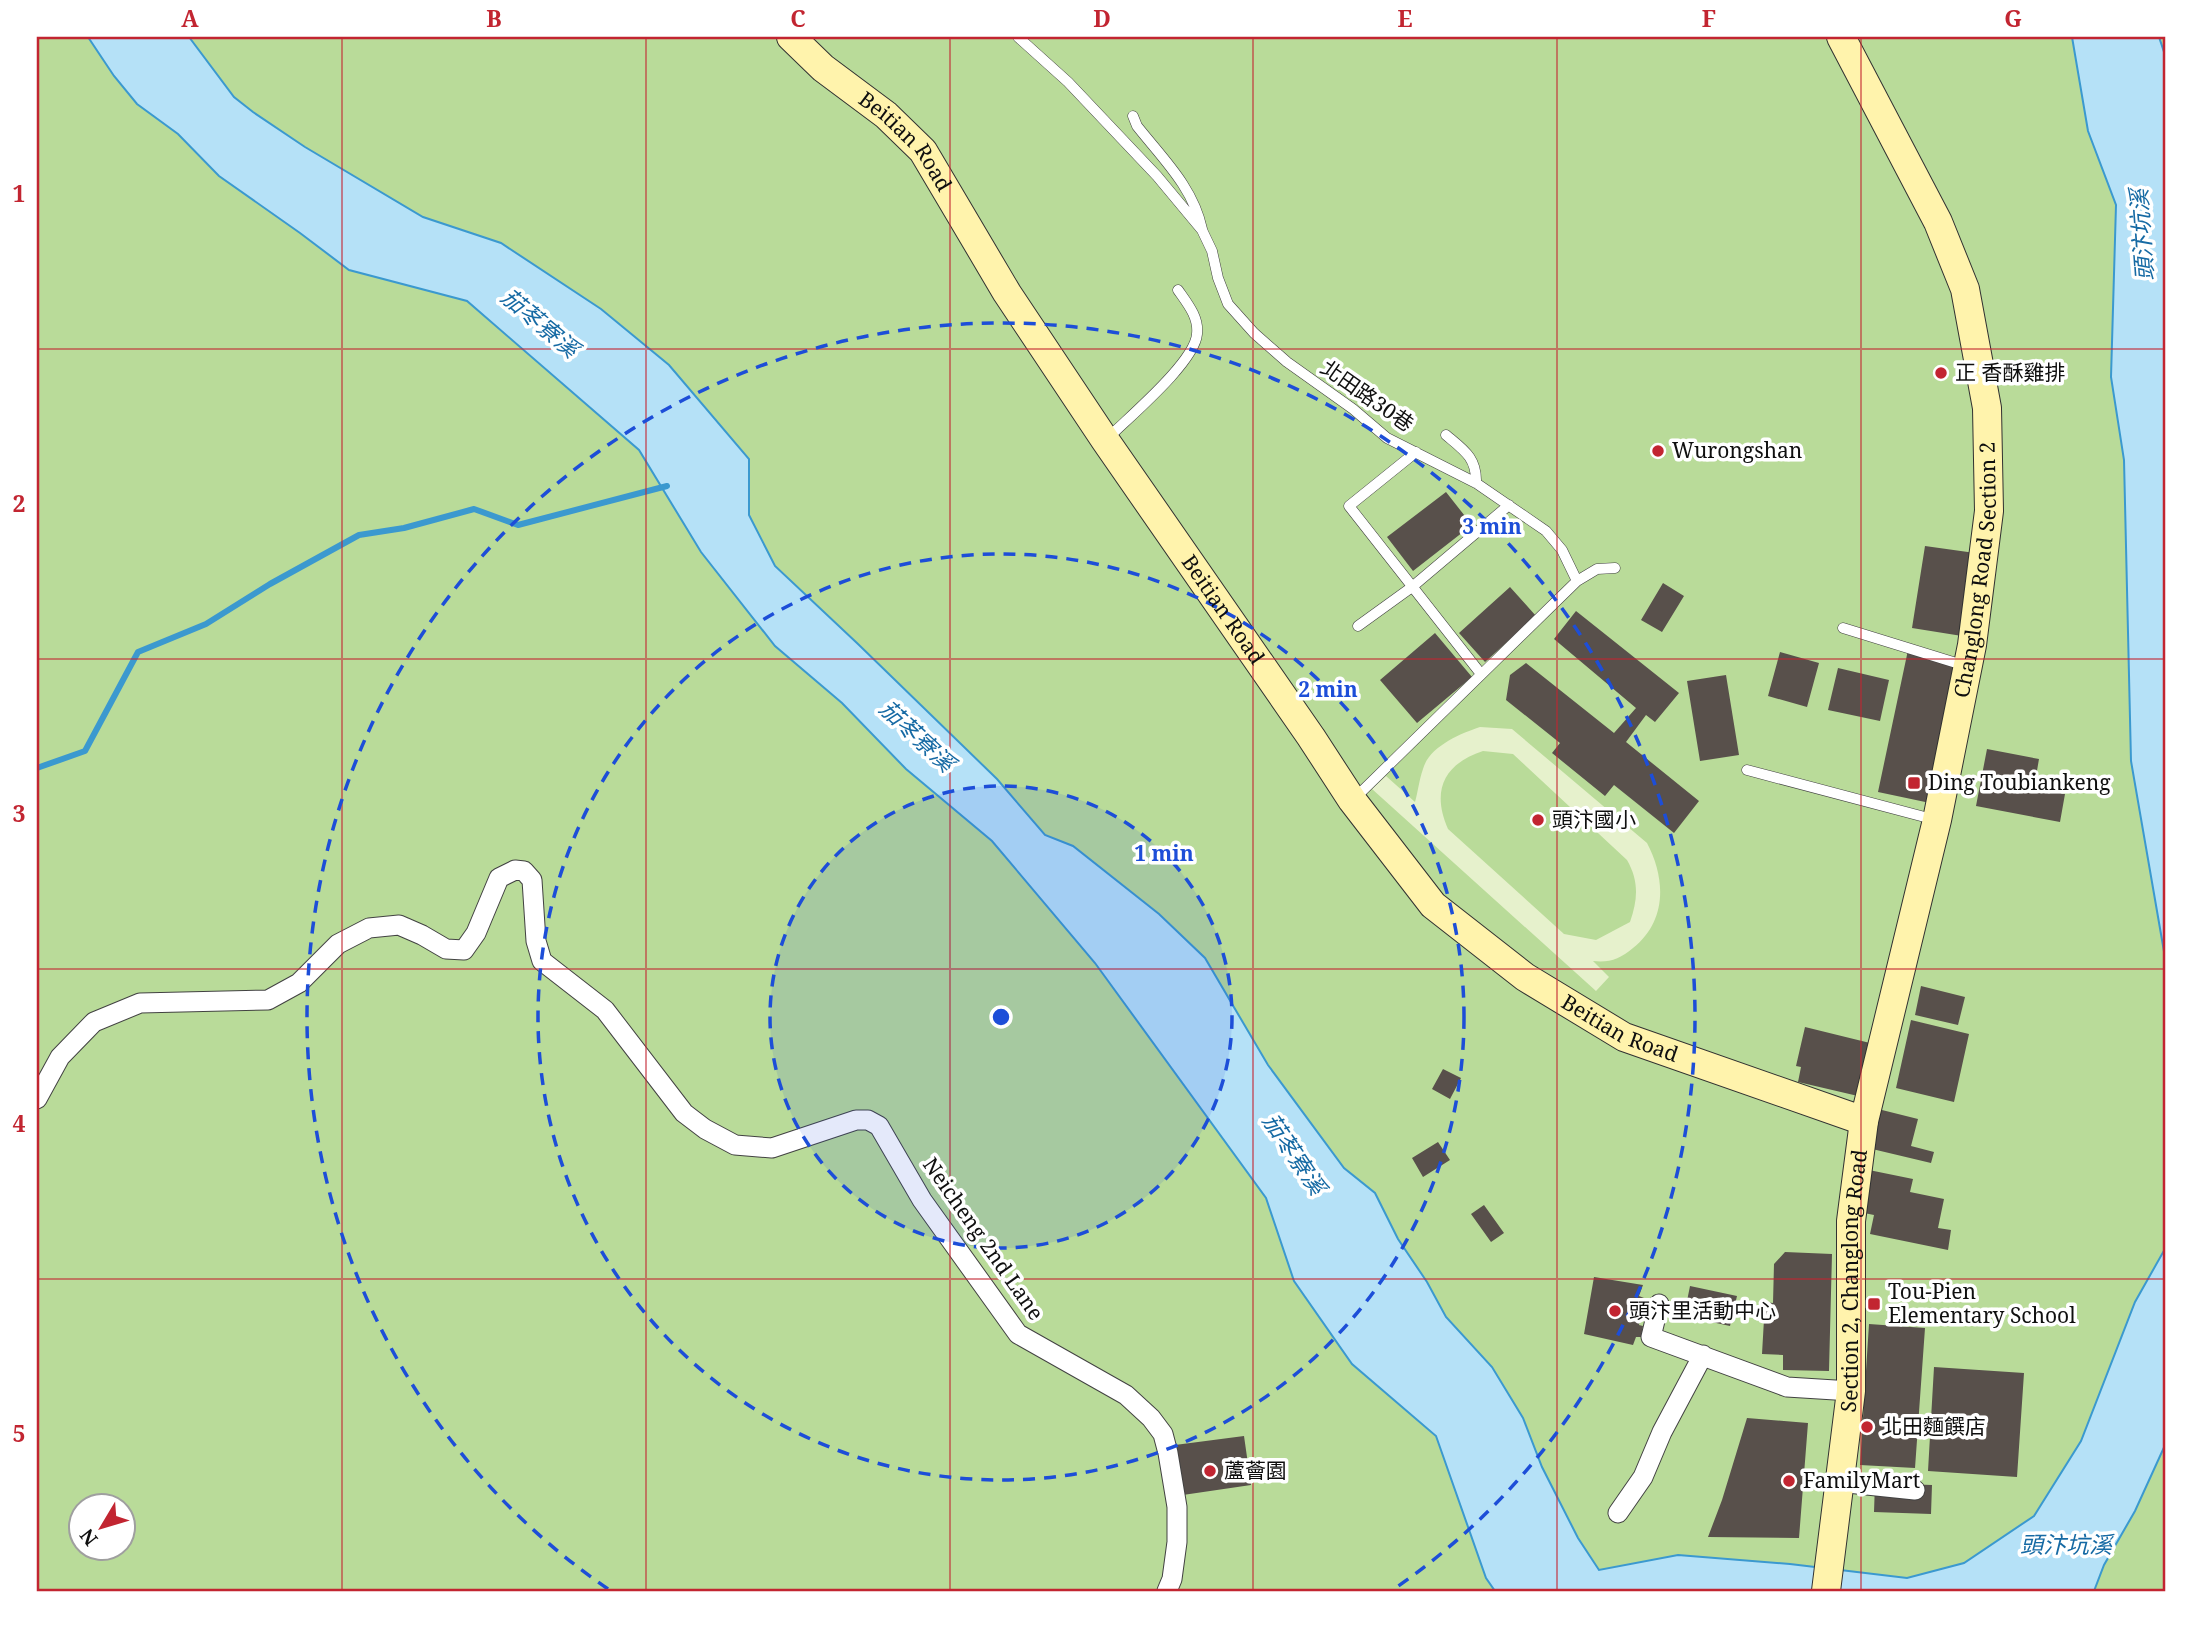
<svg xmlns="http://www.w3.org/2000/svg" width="2203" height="1628" font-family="'Noto Serif','Noto Sans TC',serif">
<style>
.forest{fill:#b9db99;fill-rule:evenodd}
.pitch{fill:#e6f1cc;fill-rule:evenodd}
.water{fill:#b5e1f7;stroke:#3b99cf;stroke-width:2}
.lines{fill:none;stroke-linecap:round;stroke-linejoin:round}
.stream{stroke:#3b99cf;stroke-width:6}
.building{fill:#58504b}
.lane-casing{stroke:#424242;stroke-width:11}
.street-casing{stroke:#424242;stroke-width:21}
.secondary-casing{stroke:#313131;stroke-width:30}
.lane{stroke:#fff;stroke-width:10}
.street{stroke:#fff;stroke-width:19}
.secondary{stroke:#fff3ac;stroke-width:28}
.grid{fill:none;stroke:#c22531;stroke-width:2;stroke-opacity:0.55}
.ring{fill:none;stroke:#1d4ed8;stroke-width:3.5;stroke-dasharray:12 9}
.poi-dot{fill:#c22531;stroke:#fff;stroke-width:2.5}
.labels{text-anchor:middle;stroke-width:7;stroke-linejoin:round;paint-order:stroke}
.street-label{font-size:21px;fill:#0f0f0f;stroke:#fff}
.poi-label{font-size:21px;fill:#0f0f0f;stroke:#fff;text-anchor:start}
.water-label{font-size:23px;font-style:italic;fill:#166aa4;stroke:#fff}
.centre{fill:#1d4ed8;stroke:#fff;stroke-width:3.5}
.ring-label{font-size:21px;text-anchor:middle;font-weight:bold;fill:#1d4ed8;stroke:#fff;stroke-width:7;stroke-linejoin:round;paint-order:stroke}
.neatline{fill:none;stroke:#c22531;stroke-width:2.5}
.grid-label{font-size:23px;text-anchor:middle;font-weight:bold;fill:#c22531}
</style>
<rect width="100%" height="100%" fill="#fffcf1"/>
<path class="forest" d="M37,37H2166V1591H37ZM80,1506H122V1548H80Z"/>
<path class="pitch" d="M1480,727L1512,729L1647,843C1666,879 1667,921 1633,948C1620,959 1609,963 1593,961L1609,977L1596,991L1372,789L1386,776L1415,802C1418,792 1419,780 1423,769C1429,747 1459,734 1480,727ZM1483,751L1513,754L1627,860C1639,881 1638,899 1630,922L1596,940L1564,934L1448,829C1431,790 1444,764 1483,751Z"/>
<path class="water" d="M88,37H189L234,97L253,112L305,147L423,217L501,243L601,309L669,365L749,459V515L775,566L858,644L997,779L1045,835L1073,846L1159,914L1205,958L1268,1065L1344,1168L1375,1193L1398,1239L1427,1282L1446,1317L1492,1367L1523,1418L1542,1467L1578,1538L1599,1570L1678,1555L1790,1564L1907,1578L1964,1563L2034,1516L2081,1441L2135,1302L2166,1247V1443L2135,1511L2104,1565L2094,1591H1495L1486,1578L1436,1436L1352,1364L1294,1281L1266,1198L1095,963L992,841L906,769L842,703L775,646L701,552L639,450L467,301L349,270L300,233L219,176L178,134L137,104L114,76Z
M2072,37H2159L2166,58V963L2131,761L2124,460L2111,377L2116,205L2088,131Z"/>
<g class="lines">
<path class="stream" d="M37,768L85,751L138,652L206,624L270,584L359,535L404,528L474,509L518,525L667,486"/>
</g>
<path class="building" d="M1446,492L1472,525L1413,571L1387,537Z
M1925,546L1975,553L1962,636L1912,628Z
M1663,583L1684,596L1662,632L1641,620Z
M1510,587L1536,616L1485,662L1459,633Z
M1576,611L1679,693L1655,722L1646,715L1626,742L1699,801L1674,833L1614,785L1605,796L1552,753L1560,743L1506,700L1510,675L1526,663L1614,733L1636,708L1554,639Z
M1435,633L1472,677L1417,723L1380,680Z
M1908,650L1961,661L1930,803L1878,792Z
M1780,652L1819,663L1807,707L1768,696Z
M1838,668L1889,680L1880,721L1828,710Z
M1726,675L1739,755L1700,761L1687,681Z
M1987,749L2039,759L2034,788L2065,794L2060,822L1976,806Z
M1921,986L1965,997L1958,1025L1915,1015Z
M1911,1020L1969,1034L1954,1102L1896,1088Z
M1805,1027L1870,1043L1858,1096L1798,1082L1801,1067L1796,1066Z
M1443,1069L1461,1078L1450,1099L1432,1089Z
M1878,1109L1918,1119L1911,1146L1934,1152L1931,1163L1868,1148Z
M1438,1142L1450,1160L1423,1177L1412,1158Z
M1864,1169L1913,1179L1910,1192L1944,1199L1938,1228L1951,1230L1948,1250L1870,1234L1874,1215L1864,1213Z
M1484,1205L1504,1233L1491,1242L1471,1214Z
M1785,1252L1832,1254L1829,1371L1783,1370V1355L1762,1354L1765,1302L1773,1303L1774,1264Z
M1594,1277L1643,1285L1639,1296L1644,1298L1639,1325L1643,1326L1641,1337H1636L1633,1345L1584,1334Z
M1690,1286L1737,1296L1730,1326L1684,1316Z
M1869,1324L1925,1328L1915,1468L1860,1465Z
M1934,1367L2024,1373L2017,1477L1928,1471Z
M1747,1418L1808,1423L1799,1538L1708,1537L1722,1500Z
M1244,1436L1251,1485L1176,1496L1175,1445Z
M1875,1483L1932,1485L1931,1514L1874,1512Z"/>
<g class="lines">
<defs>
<path id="lane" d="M1018,37L1068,82L1157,176L1202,230L1212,251L1218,278L1228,304L1254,333L1287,362L1353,409L1387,438L1476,483L1546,531L1562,550L1577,581L1355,798
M1133,116L1137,126C1163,159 1193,187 1202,229
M1446,435C1464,450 1477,458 1476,483
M1108,438C1129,417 1195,362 1197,334C1199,317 1187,303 1178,290
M1416,452L1349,506L1481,674
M1577,581L1597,569L1615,568
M1358,626L1412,587L1509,505
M1843,628L1966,666
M1747,770L1936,820"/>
<path id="street" d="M37,1099L60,1057L94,1022L140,1003L268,1000L299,983L338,944L369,928L399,925L422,935L446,949L464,950L476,933L499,878L515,870L524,871L532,880L536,941L542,961L605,1010L684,1113L705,1129L735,1145L772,1148L856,1120H868L879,1126L922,1200L1018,1334L1126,1395L1151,1418L1163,1434L1168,1453L1177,1507V1542L1172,1579L1167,1591
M1659,1304L1651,1337L1787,1387L1851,1391
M1838,1482L1915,1490
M1618,1513L1643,1477L1662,1432L1703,1355"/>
<g id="secondary">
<path id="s1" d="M791,37L823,68L886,115L923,151L1007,293L1105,440L1311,737L1352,800L1433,905L1525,977L1624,1037L1864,1121"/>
<path id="s2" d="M1826,1591L1851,1391V1221L1864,1121L1937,820L1972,645L1989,511L1987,408L1965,289L1938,222L1841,37"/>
</g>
</defs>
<use href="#lane" class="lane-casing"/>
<use href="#street" class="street-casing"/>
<use href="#secondary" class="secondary-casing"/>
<use href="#lane" class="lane"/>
<use href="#street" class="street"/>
<use href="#secondary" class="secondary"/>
</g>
<path class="grid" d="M342,37V1591M646,37V1591M950,37V1591M1253,37V1591M1557,37V1591M1861,37V1591M37,349H2166M37,659H2166M37,969H2166M37,1279H2166"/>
<circle cx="1001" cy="1017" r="231" fill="#1d4ed8" fill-opacity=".12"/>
<g class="ring">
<circle cx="1001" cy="1017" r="231"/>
<circle cx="1001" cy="1017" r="463"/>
<path d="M608 1589A694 694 0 1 1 1394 1589"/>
</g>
<g class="poi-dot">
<circle cx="1941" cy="373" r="7"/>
<circle cx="1658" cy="451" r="7"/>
<rect x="1907" y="776" width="14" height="14" rx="3.5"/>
<circle cx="1538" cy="820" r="7"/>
<rect x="1867" y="1297" width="14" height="14" rx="3.5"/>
<circle cx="1615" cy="1311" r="7"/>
<circle cx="1867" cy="1427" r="7"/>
<circle cx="1210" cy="1471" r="7"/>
<circle cx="1789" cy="1481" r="7"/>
</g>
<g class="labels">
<g class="street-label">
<text dy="7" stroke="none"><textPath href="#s1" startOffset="156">Beitian Road</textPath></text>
<text transform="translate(1367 396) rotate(35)" y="7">北田路30巷</text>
<text dy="7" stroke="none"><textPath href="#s2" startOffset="1036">Changlong Road Section 2</textPath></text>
<text dy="7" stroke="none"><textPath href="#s1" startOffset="723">Beitian Road</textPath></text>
<text dy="7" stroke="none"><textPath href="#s1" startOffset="1311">Beitian Road</textPath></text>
<text transform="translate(983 1239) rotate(55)" y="7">Neicheng 2nd Lane</text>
<text dy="7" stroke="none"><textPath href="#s2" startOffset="312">Section 2, Changlong Road</textPath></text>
</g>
<g class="poi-label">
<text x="1955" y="380">正 香酥雞排</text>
<text x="1672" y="458">Wurongshan</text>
<text x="1928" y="790">Ding Toubiankeng</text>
<text x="1552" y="827">頭汴國小</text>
<text x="1888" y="1299">Tou-Pien<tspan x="1888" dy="24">Elementary School</tspan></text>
<text x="1629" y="1318">頭汴里活動中心</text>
<text x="1881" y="1434">北田麵饌店</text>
<text x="1224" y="1478">蘆薈園</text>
<text x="1803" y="1488">FamilyMart</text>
</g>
<g class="water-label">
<text transform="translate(2142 235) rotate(-94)" y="8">頭汴坑溪</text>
<text transform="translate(540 323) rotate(40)" y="8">茄苳寮溪</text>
<text transform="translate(917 736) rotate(43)" y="8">茄苳寮溪</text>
<text transform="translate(1294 1154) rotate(56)" y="8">茄苳寮溪</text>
<text x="2066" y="1553">頭汴坑溪</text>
</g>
</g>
<circle cx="1001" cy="1017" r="10" class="centre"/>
<g class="ring-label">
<text x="1492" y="534">3 min</text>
<text x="1328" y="697">2 min</text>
<text x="1164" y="861">1 min</text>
</g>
<rect width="2203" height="1628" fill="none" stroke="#ffffff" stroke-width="77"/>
<g transform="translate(102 1527) rotate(232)"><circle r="33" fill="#ffffff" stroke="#9f9f9f" stroke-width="2"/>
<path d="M0-5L12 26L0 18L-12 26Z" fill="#c22531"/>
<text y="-10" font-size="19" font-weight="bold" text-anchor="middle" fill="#0f0f0f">N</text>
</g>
<rect x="38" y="38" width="2126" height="1552" class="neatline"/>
<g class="grid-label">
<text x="190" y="27">A</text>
<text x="494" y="27">B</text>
<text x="798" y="27">C</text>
<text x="1102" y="27">D</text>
<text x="1405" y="27">E</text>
<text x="1709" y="27">F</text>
<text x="2013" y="27">G</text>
<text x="19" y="202">1</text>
<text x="19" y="512">2</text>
<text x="19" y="822">3</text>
<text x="19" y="1132">4</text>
<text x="19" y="1442">5</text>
</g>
</svg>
